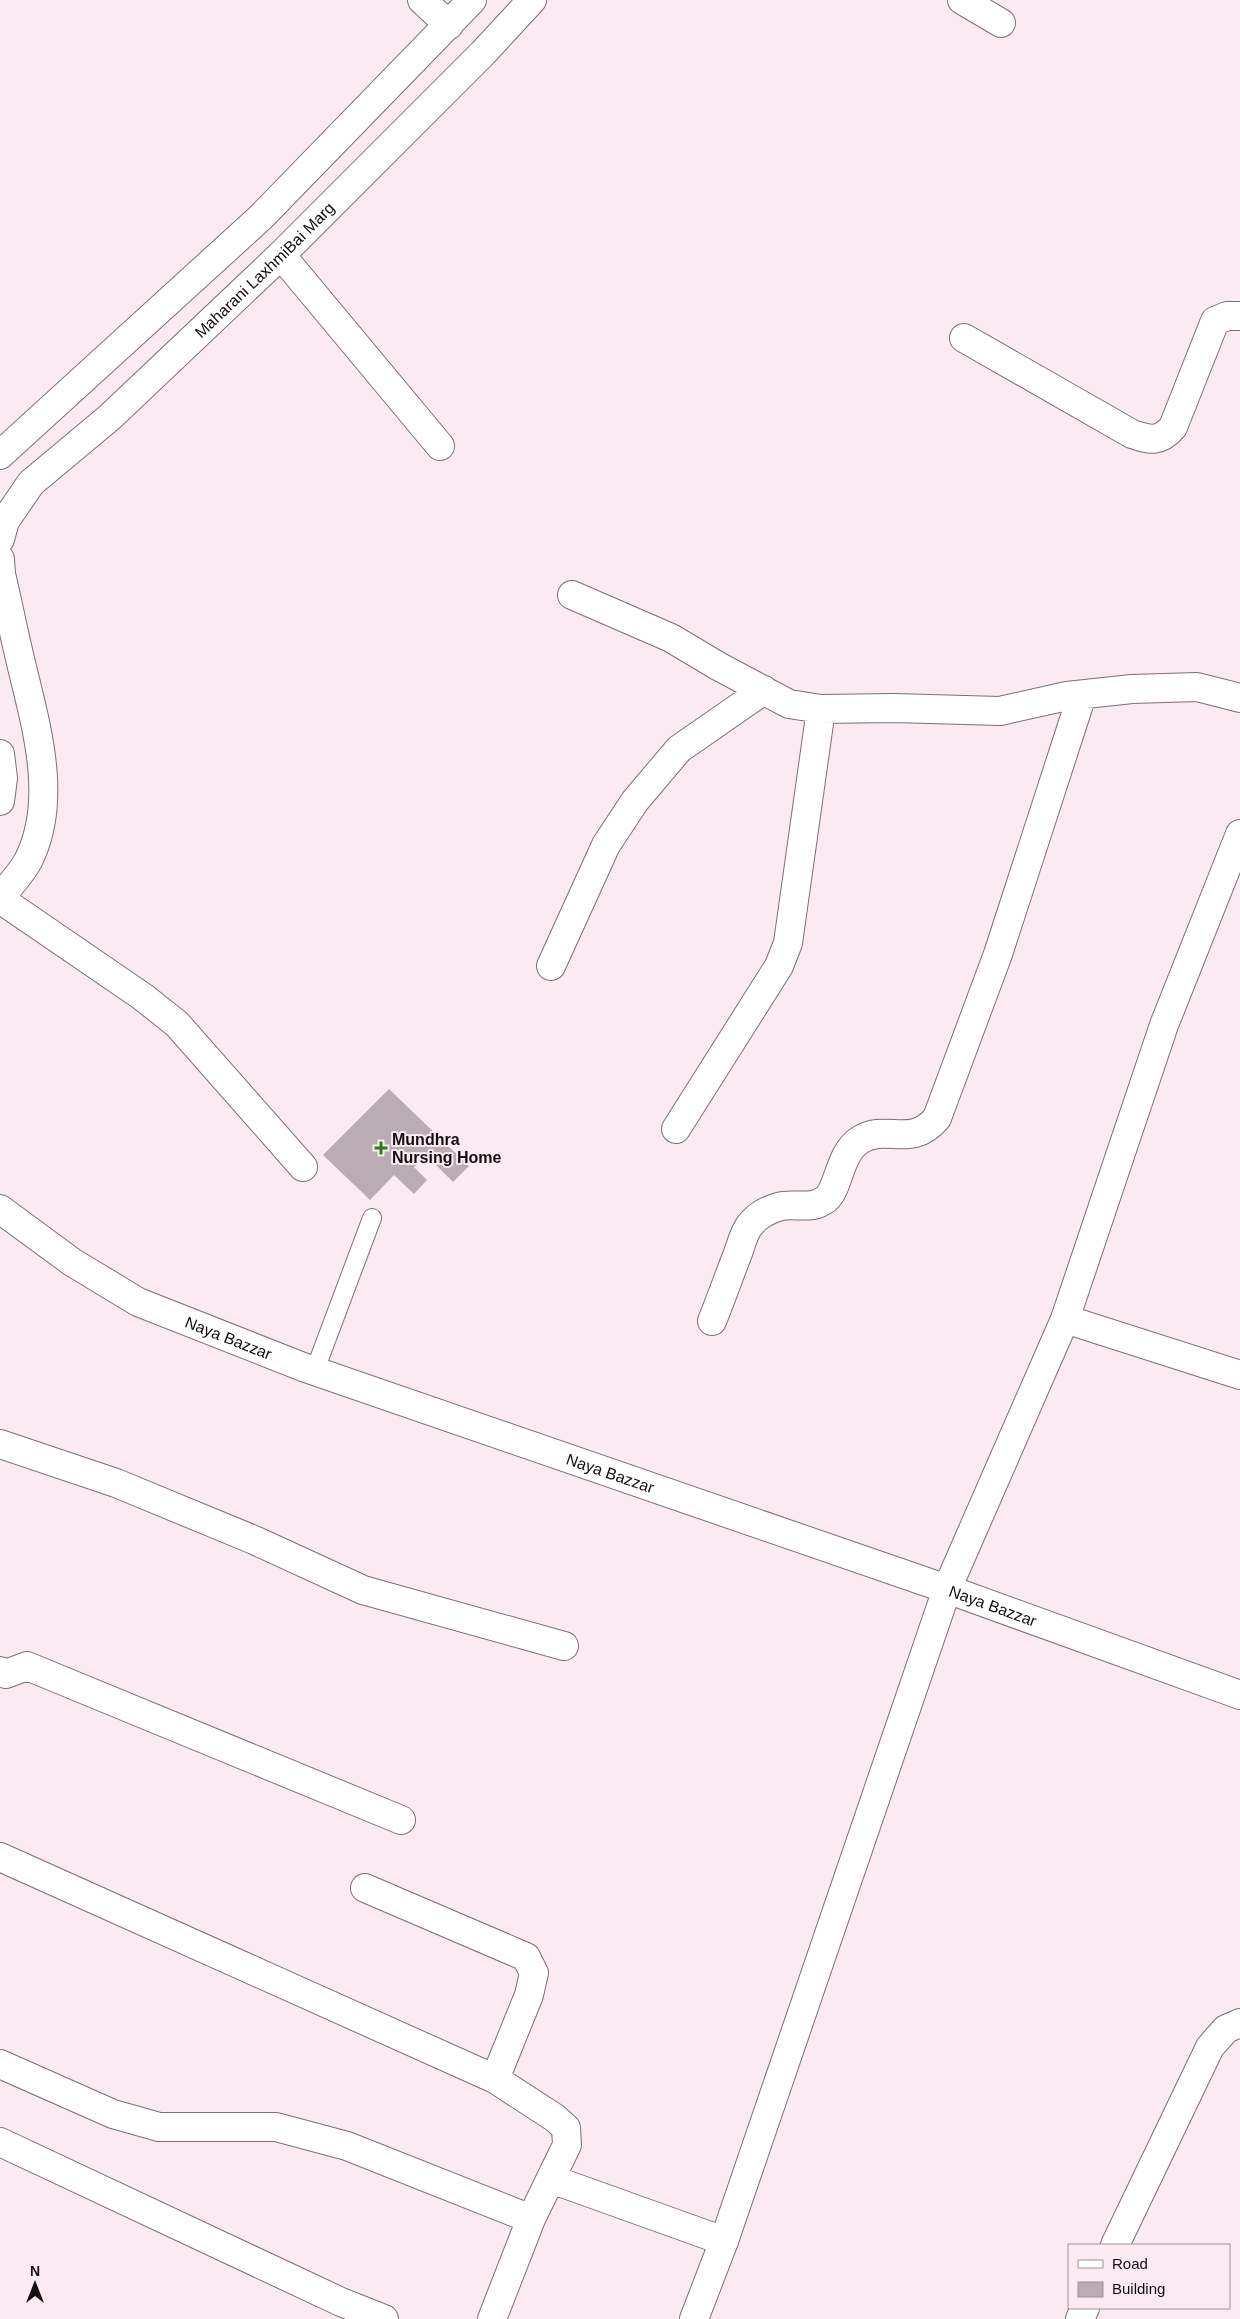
<svg xmlns="http://www.w3.org/2000/svg" width="1240" height="2319" font-family="Arial,sans-serif">
<style>
.building{fill:#bbabb2}
.lines{fill:none;stroke-linecap:round;stroke-linejoin:round}
.lane-casing{stroke:#7d6f75;stroke-width:20}
.street-casing{stroke:#7d6f75;stroke-width:30}
.secondary-casing{stroke:#7d6f75;stroke-width:30}
.lane{stroke:#fff;stroke-width:18}
.street{stroke:#fff;stroke-width:28}
.secondary{stroke:#fff;stroke-width:28}
.poi-dot{fill:#33781a;stroke:#fbeaf2;stroke-width:2}
.labels{text-anchor:middle;stroke-width:4;stroke-linejoin:round;paint-order:stroke}
.street-label{font-size:16px;fill:#140e11;stroke:#fbeaf2}
.poi-label{font-size:16px;font-weight:bold;fill:#140e11;stroke:#fbeaf2;text-anchor:start}
</style>
<rect width="100%" height="100%" fill="#fbeaf2"/>
<path class="building" d="M389,1089L469,1166L453,1182L426,1155L414,1167L427,1180L414,1194L394,1175L370,1200L323,1155Z"/>
<g class="lines">
<defs>
<path id="lane" d="M315,1370L372,1218"/>
<path id="street" d="M422,0L449,25
M962,0L1001,23
M281,255L440,446
M964,338L1132,434C1150,440 1159,443 1173,427L1215,321L1227,316H1240
M572,595L671,638L718,666L789,704L821,709L894,708L1000,711L1067,696L1132,689L1197,687L1240,698
M0,899L143,997L177,1024L303,1167
M551,966L606,845L635,801L679,749L764,690
M676,1129L779,966L788,943L821,709
M1065,1319L1240,1375
M712,1321C721,1299 729,1276 738,1253C741,1245 744,1232 750,1225C758,1215 766,1211 778,1207C794,1202 811,1211 826,1199C839,1189 839,1153 860,1140C887,1123 911,1149 937,1118L998,954L1082,695
M0,1444L116,1483L254,1540L363,1590L564,1646
M0,1671L6,1674L27,1666L401,1820
M0,1857L495,2079L529,1995L534,1973L526,1957L365,1888
M0,2064L113,2114L159,2127H276L347,2146L531,2219
M0,2142L341,2302L384,2319
M551,2179L724,2241
M1115,2245L1210,2047L1226,2029L1240,2023
M492,2319L531,2219L567,2145L566,2128L555,2118L495,2079
M1080,2319L1085,2308"/>
<g id="secondary">
<path d="M0,455L261,217L472,0"/>
<path id="s1" d="M0,539L5,521L31,483L110,417L281,255L483,53L532,0"/>
<path d="M0,559L1,574C8,604 14,634 21,663C36,726 59,800 28,861C21,874 9,886 0,898"/>
<path d="M0,754L3,778L0,801"/>
<path id="s2" d="M0,1209L72,1262L138,1302L303,1367L947,1589L1240,1695"/>
<path d="M694,2319L724,2241L947,1589L1065,1319L1164,1025L1240,834"/>
</g>
</defs>
<use href="#lane" class="lane-casing"/>
<use href="#street" class="street-casing"/>
<use href="#secondary" class="secondary-casing"/>
<use href="#lane" class="lane"/>
<use href="#street" class="street"/>
<use href="#secondary" class="secondary"/>
</g>
<path class="poi-dot" d="M378.5 1140.5h5v5h5v5h-5v5h-5v-5h-5v-5h5z"/>
<g class="labels">
<g class="street-label">
<text dy="6" stroke="none"><textPath href="#s1" startOffset="381">Maharani LaxhmiBai Marg</textPath></text>
<text dy="6" stroke="none"><textPath href="#s2" startOffset="264">Naya Bazzar</textPath></text>
<text dy="6" stroke="none"><textPath href="#s2" startOffset="669">Naya Bazzar</textPath></text>
<text dy="6" stroke="none"><textPath href="#s2" startOffset="1074">Naya Bazzar</textPath></text>
</g>
<g class="poi-label">
<text x="392" y="1145">Mundhra<tspan x="392" dy="18">Nursing Home</tspan></text>
</g>
</g>
<rect x="1068" y="2244" width="162" height="65" fill="#fbeaf2" stroke="#9f9298"/>
<rect x="1078" y="2260" width="25" height="8" fill="#ffffff" stroke="#9f9298"/>
<text x="1112" y="2269" font-size="15" fill="#140e11">Road</text>
<rect x="1078" y="2282" width="25" height="15" fill="#bbabb2" stroke="#9f9298"/>
<text x="1112" y="2294" font-size="15" fill="#140e11">Building</text>
<g transform="translate(35 2284)" stroke="#fbeaf2" stroke-width="4" paint-order="stroke">
<path d="M0-4L9 19L0 12L-9 19Z" fill="#140e11"/>
<text y="-8" font-size="14" font-weight="bold" text-anchor="middle" fill="#140e11">N</text>
</g>
</svg>
